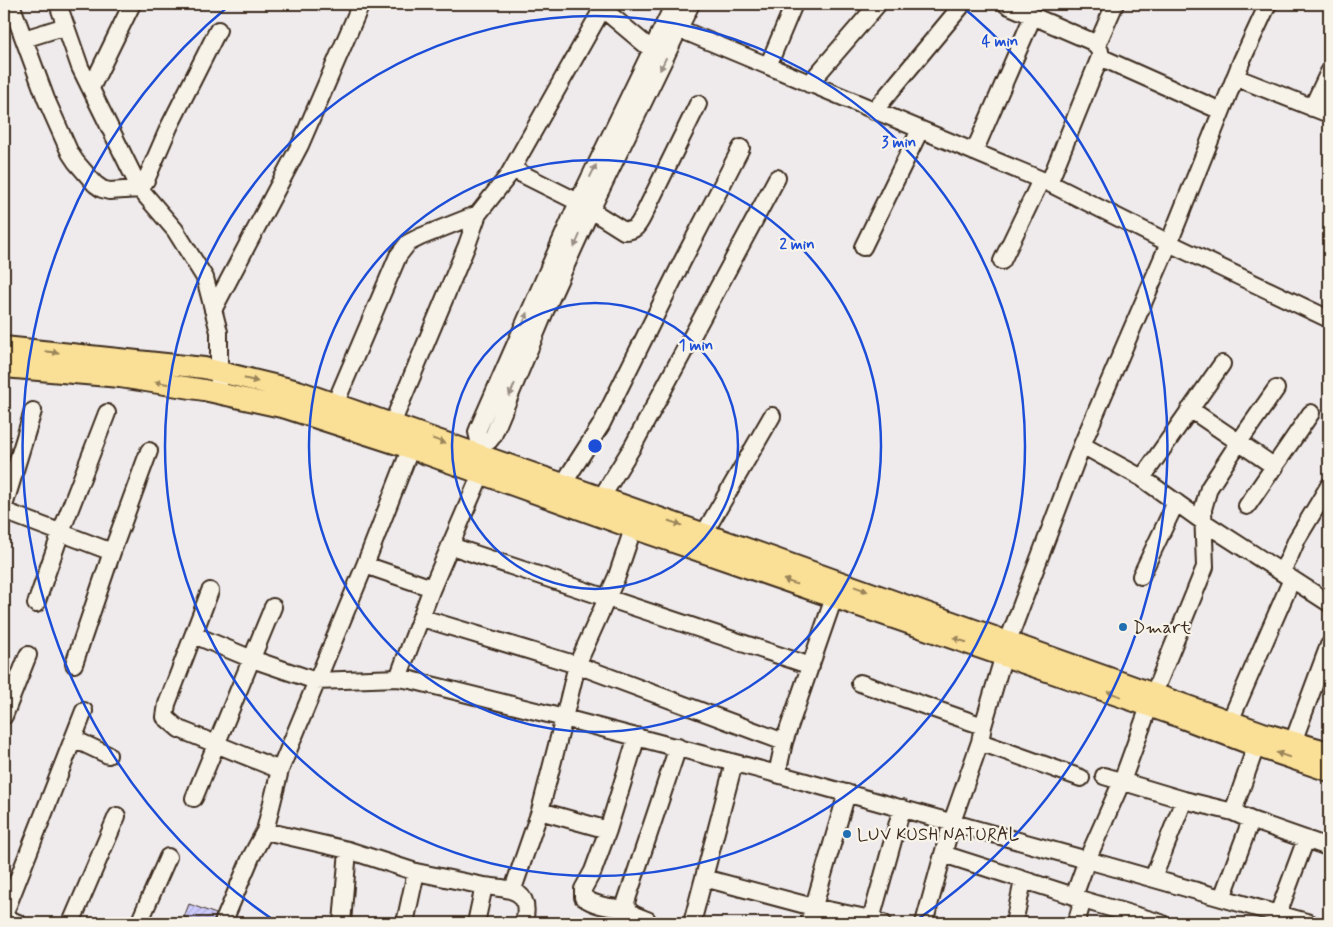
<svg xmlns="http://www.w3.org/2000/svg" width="1333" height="927" font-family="Mynerve,sans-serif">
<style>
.building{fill:url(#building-hatch);stroke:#3b2a1e}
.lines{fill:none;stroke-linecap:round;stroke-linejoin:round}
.minor-casing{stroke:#3b2a1e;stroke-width:20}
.major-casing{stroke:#3b2a1e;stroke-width:24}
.minor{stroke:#f7f3e8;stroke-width:16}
.major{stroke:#fadf96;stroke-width:20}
.oneway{fill:#998e83}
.oneway2{fill:#9a845a}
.ring{fill:none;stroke:#1d4ed8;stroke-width:2.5}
.poi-dot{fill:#1f6fb2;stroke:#f7f3e8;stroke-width:2}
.labels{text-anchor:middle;stroke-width:4.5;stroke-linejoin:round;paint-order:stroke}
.poi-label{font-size:18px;fill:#3b2a1e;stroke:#f7f3e8;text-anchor:start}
.centre{fill:#1d4ed8;stroke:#f7f3e8;stroke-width:2.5}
.ring-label{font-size:15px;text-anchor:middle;font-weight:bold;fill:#1d4ed8;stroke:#f7f3e8;stroke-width:4.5;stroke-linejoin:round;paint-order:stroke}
</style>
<defs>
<pattern id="building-hatch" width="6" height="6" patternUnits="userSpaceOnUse" patternTransform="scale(1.25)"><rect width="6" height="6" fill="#cdccfe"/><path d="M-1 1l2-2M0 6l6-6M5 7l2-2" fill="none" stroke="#b1afd9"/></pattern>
</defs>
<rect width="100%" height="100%" fill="#efebec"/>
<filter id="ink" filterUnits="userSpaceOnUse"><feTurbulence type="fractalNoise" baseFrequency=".02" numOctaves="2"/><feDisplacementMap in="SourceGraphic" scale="10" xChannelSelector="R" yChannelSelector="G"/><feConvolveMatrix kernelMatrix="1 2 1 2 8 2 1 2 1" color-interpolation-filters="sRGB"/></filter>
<g filter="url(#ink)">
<path class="building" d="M189,904L216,914L213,923H200L184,917Z"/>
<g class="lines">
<defs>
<path id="minor" d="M11,4L46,99L70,153L76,162L95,184L102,189L109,191L140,189L146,180L169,127L218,30
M58,4L80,67L140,189L175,230L205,278L219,332V393
M1007,5L1093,42L1100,51V57L1049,183
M603,9L652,50
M665,23L1049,183L1169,243L1329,319
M24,39L66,26
M1097,45L1115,4
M1100,57L1221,111
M768,66L794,4
M1235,77L1329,114
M809,84L878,4
M91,88L132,4
M1312,108L1329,72
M874,111L963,4
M974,152L1033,16
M512,169L578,202L624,231C635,231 638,226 643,216L698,104
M863,247L920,130
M1002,261L1041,180
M213,310L300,145L361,4
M1276,389L1239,442L1209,488L1203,509L1205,567L1154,693L1122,781L1087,860L1310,923
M335,404L398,256L408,243L420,237L478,214
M1190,409L1275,467
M392,424L467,245L478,214L508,176L605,4
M480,445L489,441L493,436L546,309L591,210L691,4
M1082,445L1142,478L1205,523L1329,603
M472,464L480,445L477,432L479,427L578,202L674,4
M1142,478L1222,364
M563,484L601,425L682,262L741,148
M601,498L633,446L777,178
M4,506L33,411
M1247,506L1311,413
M4,511L112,552L74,664
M637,517L617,576L577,665L564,718L777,774
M698,544L772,416
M451,546L811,666
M112,552L149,451
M365,565L432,588
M1281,572L1288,560L1297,539L1329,486
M1141,576L1176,502
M210,591L167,704L165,717L179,729L280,770
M36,604L61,532L107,413
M422,618L577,665L784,742L838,586
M194,635L252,659L316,681L398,678L411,680L564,718L540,811L513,889
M398,678L432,588L481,474
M860,683L983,726
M4,716L28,655
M1230,721L1292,579
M74,739L108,755
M784,742L777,774L1087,860L1074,896L1083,900L1076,923
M980,742L1081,778
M1293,742L1329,645
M1104,776L1184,800L1233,812L1251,820L1328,847
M194,798L273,607
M540,811L608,830
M1233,812L1256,746
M265,831L348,850L416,872
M943,854L1074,896
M704,878L813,907L871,919L883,923
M1153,878L1184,800
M1222,898L1251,820
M1083,900L1161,923
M627,909C611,907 597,907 583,897V889L593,871L608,830L637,736
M1278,914L1306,839
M4,915L84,711
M4,917L18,923
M71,923L117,816
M139,923L168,857
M223,923L251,857L265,831L280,770L365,565L415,437
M342,923L348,850
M405,923L416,872L484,886
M476,923L484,886C511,889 532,889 524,923
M647,923V920C637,916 627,914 626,902L678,747
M692,923L734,763
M809,923L847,793
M870,923L902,808
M924,923L952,822L980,742L983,726L1008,641L1082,445L1169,243L1242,60L1268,4
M1014,923L1023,881"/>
<path id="major" d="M4,347L204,368L298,391L756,552L1263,733L1329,752
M4,367L120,377L204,390L286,408L410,448L633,528L1172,714L1256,746L1329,771"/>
</defs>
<use href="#minor" class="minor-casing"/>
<use href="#major" class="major-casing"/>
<use href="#minor" class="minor"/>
<use href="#major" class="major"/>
</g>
<defs><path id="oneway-solid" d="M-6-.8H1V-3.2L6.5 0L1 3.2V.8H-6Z" transform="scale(1.25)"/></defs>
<g class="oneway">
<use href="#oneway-solid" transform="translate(663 64) rotate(116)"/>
<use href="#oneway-solid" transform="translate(593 171) rotate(-64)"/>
<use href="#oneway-solid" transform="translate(577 241) rotate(114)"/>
<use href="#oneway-solid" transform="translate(525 319) rotate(-66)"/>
<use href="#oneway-solid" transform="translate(512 390) rotate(113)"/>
</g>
<g class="oneway2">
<use href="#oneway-solid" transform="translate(52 352) rotate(6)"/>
<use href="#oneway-solid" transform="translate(251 380) rotate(14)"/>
<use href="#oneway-solid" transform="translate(162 383) rotate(-171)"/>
<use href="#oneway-solid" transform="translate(439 441) rotate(20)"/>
<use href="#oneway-solid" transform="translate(675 523) rotate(19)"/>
<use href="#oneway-solid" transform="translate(790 582) rotate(-161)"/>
<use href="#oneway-solid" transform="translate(861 589) rotate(20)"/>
<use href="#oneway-solid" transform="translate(960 640) rotate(-161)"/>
<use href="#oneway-solid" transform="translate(1114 694) rotate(-161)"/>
<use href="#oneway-solid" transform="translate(1283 755) rotate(-161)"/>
</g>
</g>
<g class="ring">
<circle cx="595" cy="446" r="143"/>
<circle cx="595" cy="446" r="286"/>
<circle cx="595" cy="446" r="430"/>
<path d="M275 921A573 573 0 0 1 231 4M959 4A573 573 0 0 1 915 921"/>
</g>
<g class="poi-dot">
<circle cx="1123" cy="627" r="5"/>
<circle cx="847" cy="834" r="5"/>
</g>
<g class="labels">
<g class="poi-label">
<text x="1133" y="633">Dmart</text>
<text x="857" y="840">LUV KUSH NATURAL</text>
</g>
</g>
<circle cx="595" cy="446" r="8" class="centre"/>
<g class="ring-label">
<text x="1000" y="46">4 min</text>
<text x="899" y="147">3 min</text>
<text x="797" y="249">2 min</text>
<text x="696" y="350">1 min</text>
</g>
<rect width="1333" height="927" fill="none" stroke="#f7f3e8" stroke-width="20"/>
<rect x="10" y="10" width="1313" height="907" fill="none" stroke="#3b2a1e" stroke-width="2" filter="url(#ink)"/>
</svg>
